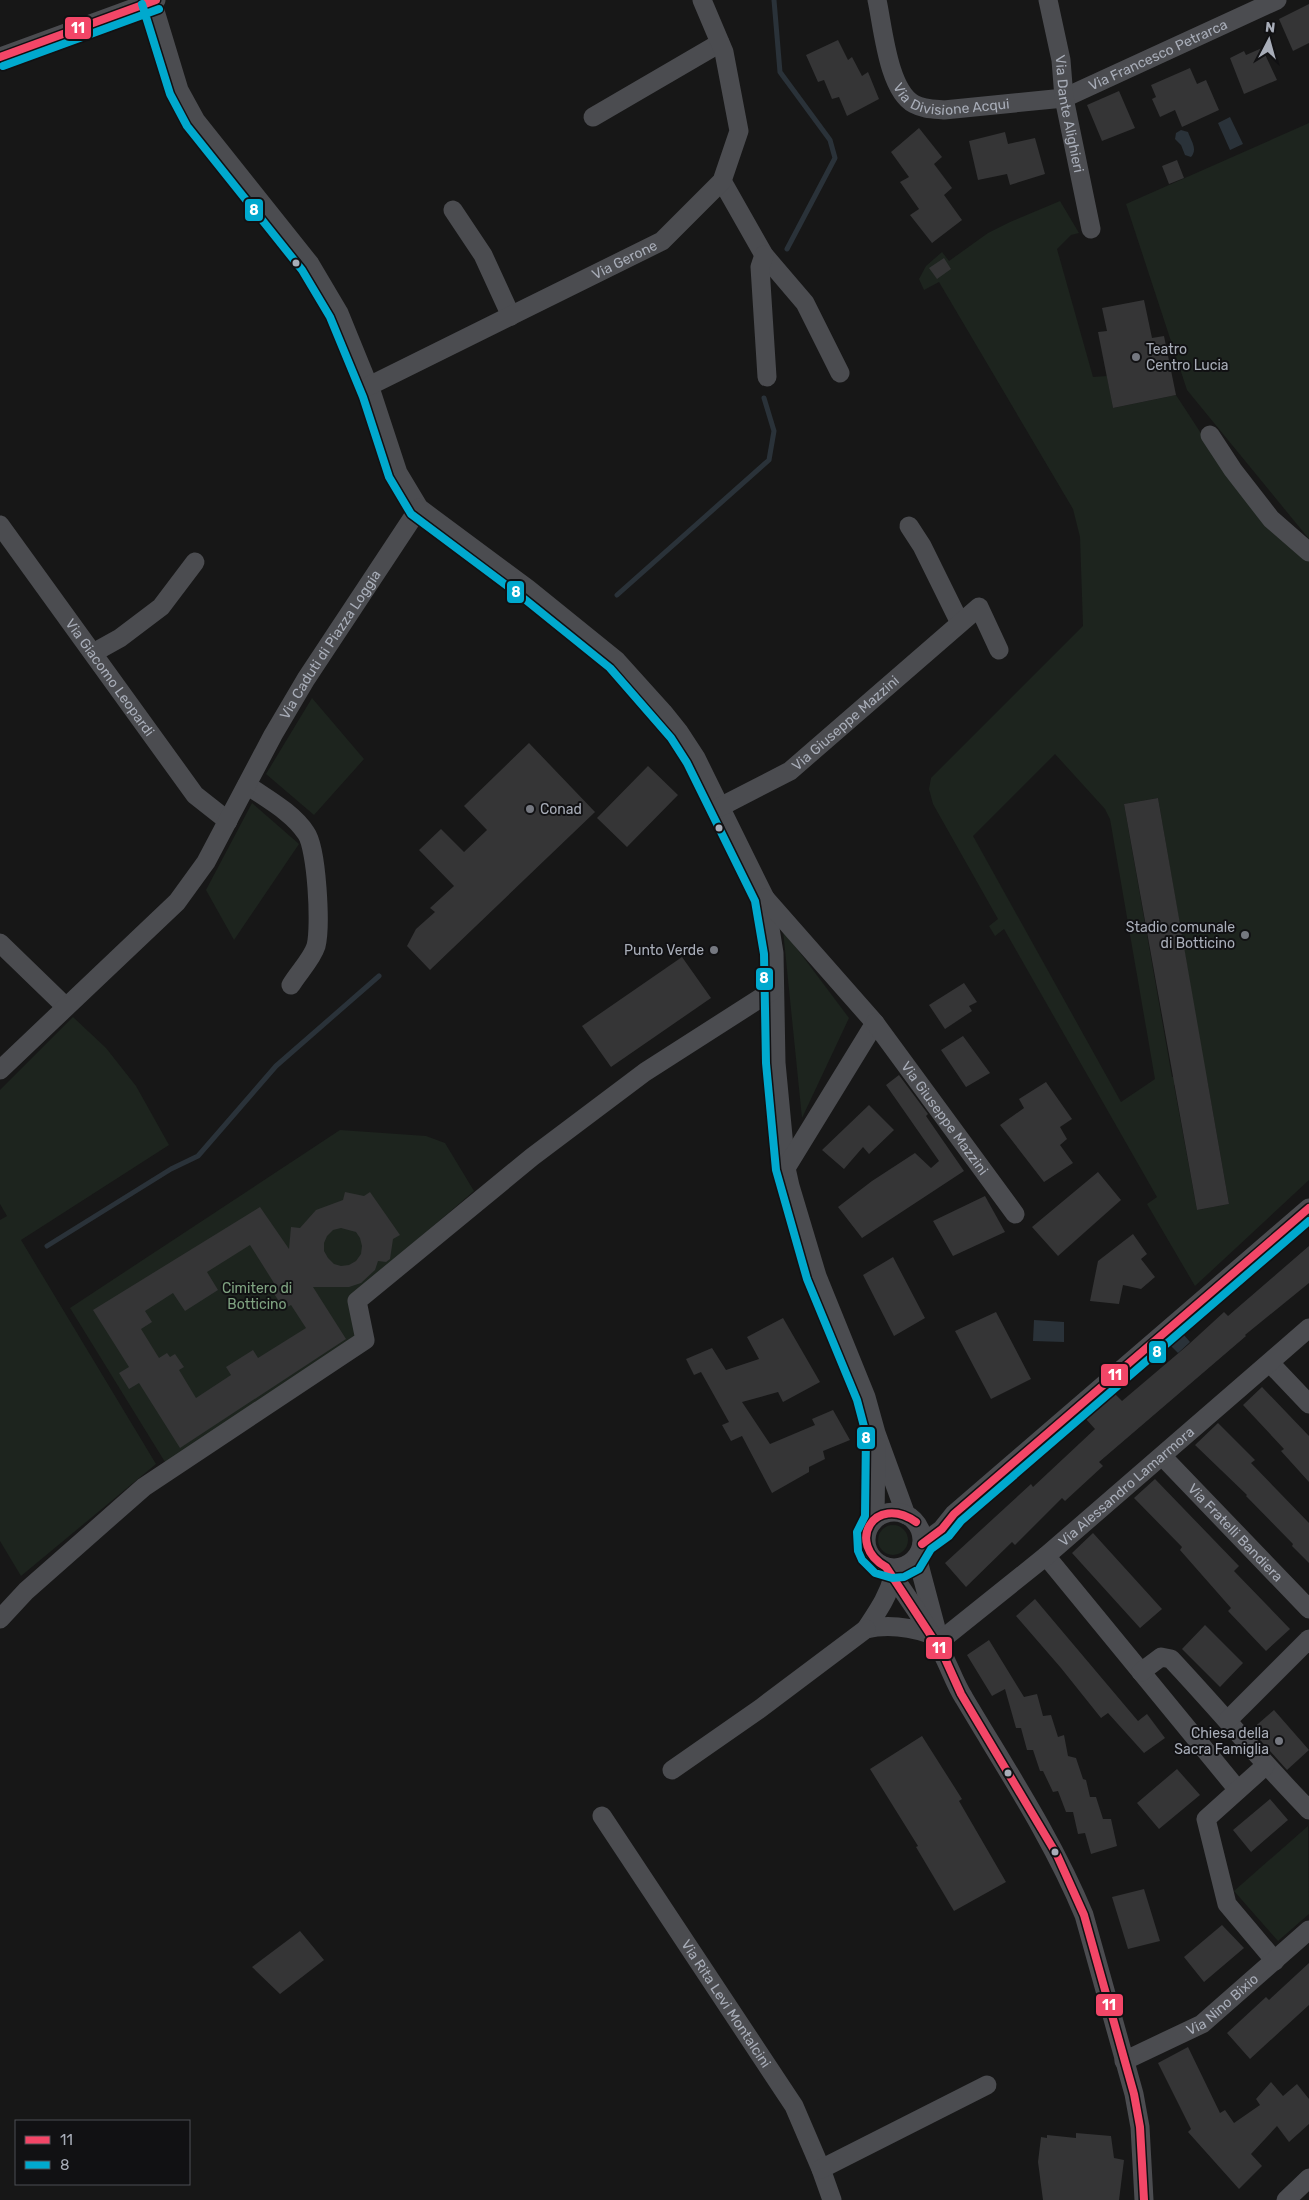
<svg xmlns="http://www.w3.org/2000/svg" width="1309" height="2200" font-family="Rubik,sans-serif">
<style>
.green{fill:#1d241e;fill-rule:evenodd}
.water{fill:#2a3239}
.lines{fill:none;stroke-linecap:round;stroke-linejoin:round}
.stream{stroke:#2a3239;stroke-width:5}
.building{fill:#353536;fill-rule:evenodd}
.minor{stroke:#4b4c50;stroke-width:19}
.bus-1-casing{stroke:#111113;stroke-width:11}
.bus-2-casing{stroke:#111113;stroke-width:11}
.bus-1{stroke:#f34667;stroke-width:8}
.bus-2{stroke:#00a9ce;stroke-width:8}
.bus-dot{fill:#a8adb8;stroke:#111113;stroke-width:2}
.poi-dot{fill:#757880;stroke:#111113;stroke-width:2}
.labels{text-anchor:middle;stroke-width:4;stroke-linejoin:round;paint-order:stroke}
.street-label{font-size:14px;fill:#a8adb8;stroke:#111113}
.poi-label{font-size:14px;fill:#a8adb8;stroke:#111113;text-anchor:end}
.park-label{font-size:14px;fill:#7fa381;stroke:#111113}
.line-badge{stroke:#111113;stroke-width:2}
.badge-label{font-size:14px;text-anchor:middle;font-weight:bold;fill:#fff}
</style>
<rect width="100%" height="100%" fill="#171717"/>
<path class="green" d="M1309,123V539L1187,390L1126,204Z
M1060,201L1079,233L1071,235L1057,249L1093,377L1107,376L1113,408L1176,395L1208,444L1309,561V1180L1195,1286L1147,1204L1157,1197L1004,929L995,936L989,926L998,919L933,804L929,789L931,778L1083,626L1080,537L1073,509L939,282L924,290L919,279L926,266L942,252L949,261L988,233L1010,222ZM1055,754L1105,809L1110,819L1155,1079L1121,1102L973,836ZM1158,798L1205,1071L1172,1077L1124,804ZM1207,1079L1229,1204L1197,1210L1174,1085Z
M312,698L364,759L314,815L266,774Z
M252,803L299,844L234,940L206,890Z
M783,930L849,1018L802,1118Z
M73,1017L106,1048L136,1086L169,1145L21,1240L156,1464L21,1576L0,1541V1220L7,1216L0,1204V1090Z
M340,1130L426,1136L445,1143L474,1191L352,1296L360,1340L165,1462L70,1308Z
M878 1540a15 15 0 1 1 30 0a15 15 0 1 1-30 0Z
M1308,1826L1309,1914L1278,1941L1234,1891Z"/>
<path class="water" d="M1230,117L1243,144L1230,150L1218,123Z
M1181,130L1188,132C1191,141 1198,149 1191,157L1185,155L1181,145L1175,139L1176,133Z
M1034,1320L1064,1322V1342L1033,1341Z
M1183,1334L1190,1342L1178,1353L1170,1345Z"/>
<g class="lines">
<path class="stream" d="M774,0L780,72L830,140L835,158L787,249
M617,595L769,460L774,431L764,398
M47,1246L171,1169L198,1156L276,1066L379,976"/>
</g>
<path class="building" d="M1309,4V43L1293,51L1279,19Z
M838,40L848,60L852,57L862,76L868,72L879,99L847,116L839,97L832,99L824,80L818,82L806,55Z
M1262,48L1277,80L1244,94L1230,58L1244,51L1246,55Z
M1190,68L1197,84L1206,80L1219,110L1182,127L1175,110L1160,117L1152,99L1156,97L1151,85Z
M1119,91L1135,128L1102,141L1087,105Z
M919,128L942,157L934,164L952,188L944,195L962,220L932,243L910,215L919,209L900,182L909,177L891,152Z
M1005,132L1008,144L1035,138L1045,174L1010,185L1007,174L978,180L969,141Z
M1177,160L1184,178L1169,184L1162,166Z
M944,258L951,269L937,279L929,268Z
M1144,300L1152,338L1164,336L1176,395L1113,408L1098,332L1107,331L1102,308Z
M529,743L595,812L430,970L407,946L416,929L435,912L430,908L454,886L419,850L441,829L464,852L487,830L464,806Z
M648,766L678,795L627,847L597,818Z
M1158,798L1229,1204L1197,1210L1124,804Z
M682,957L711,998L611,1067L582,1026Z
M964,983L977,1002L969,1006L972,1011L945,1029L929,1005Z
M963,1036L990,1073L966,1087L941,1050Z
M899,1075L928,1114L926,1116L964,1171L862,1238L838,1207L872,1181L915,1153L931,1168L939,1161L886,1085Z
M1046,1082L1072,1119L1060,1127L1067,1139L1060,1145L1073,1163L1044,1182L1000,1125L1024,1108L1019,1099Z
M869,1105L894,1130L869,1154L863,1147L844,1169L822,1150Z
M1098,1172L1121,1200L1058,1256L1032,1227Z
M345,1192L364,1196L370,1192L400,1235L393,1239L390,1259L386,1262L378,1261L375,1270L361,1283L349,1287H313L346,1339L180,1448L139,1383L129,1389L119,1373L129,1367L93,1310L260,1207L289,1249L291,1227L300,1228L316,1210L343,1200ZM341,1228L356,1232L360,1238L362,1246L361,1254L356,1261L349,1265L341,1266L334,1264L328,1258L324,1251V1243L327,1236L333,1230ZM250,1245L274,1283L269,1286L284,1309L291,1305L306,1328L258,1358L253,1350L226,1367L231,1375L196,1398L179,1370L184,1367L175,1354L170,1357L167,1353L159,1358L141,1329L152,1322L145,1311L173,1293L185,1311L218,1290L207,1272Z
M985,1196L1005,1232L953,1256L933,1221Z
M1133,1234L1147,1254L1141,1259L1155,1277L1141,1289L1123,1285L1119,1304L1090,1301L1098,1261Z
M1309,1246V1283L1245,1335L1246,1336L1099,1462L1103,1466L1065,1501L1062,1498L1015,1545L1012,1542L966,1587L945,1563L1031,1484L1033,1487L1095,1429L1085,1418L1114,1393L1122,1401L1188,1345L1224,1312L1228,1316Z
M893,1257L925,1318L894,1336L863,1275Z
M996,1312L1031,1379L991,1399L955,1331Z
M783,1318L820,1382L783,1402L778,1392L742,1402L770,1444L815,1425L812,1419L833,1410L850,1440L823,1451L825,1459L809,1467V1472L772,1493L742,1436L731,1441L722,1425L729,1422L701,1372L694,1375L686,1359L712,1348L726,1370L759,1359L747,1337Z
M1262,1387L1309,1436V1482L1281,1451L1284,1449L1243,1405Z
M1218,1423L1255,1460L1251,1463L1309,1523V1563L1292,1546L1293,1544L1246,1496L1247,1495L1195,1445Z
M1155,1479L1239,1566L1234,1571L1290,1629L1266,1651L1228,1611L1231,1608L1180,1550L1182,1547L1134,1498Z
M1093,1533L1162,1609L1140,1628L1072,1553Z
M1035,1599L1138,1721L1147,1714L1165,1738L1144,1753L1108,1713L1101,1718L1061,1668L1016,1616Z
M1205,1625L1243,1663L1220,1687L1182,1649Z
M989,1640L1024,1697L1037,1694L1043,1716L1051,1715L1058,1737L1064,1735L1068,1756L1076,1758L1083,1779L1086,1780L1090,1797H1096L1103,1819H1111L1117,1846L1091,1854L1085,1833L1078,1834L1073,1812H1066L1058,1791L1053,1792L1043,1771H1040L1033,1750H1027L1021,1728H1016L1005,1689L992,1696L967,1655Z
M1274,1710L1309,1750L1287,1770L1251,1730Z
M922,1736L962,1799L959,1801L1006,1882L954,1911L916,1847L918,1846L870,1769Z
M1177,1769L1200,1795L1159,1829L1137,1803Z
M1270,1799L1288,1820L1251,1852L1233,1830Z
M1144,1889L1160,1941L1128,1949L1112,1897Z
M1222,1925L1244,1948L1204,1982L1184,1957Z
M300,1931L324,1960L280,1994L252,1967Z
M1309,1963V2005L1250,2059L1227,2033L1266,1997L1269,2000Z
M1188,2047L1220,2113L1225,2110L1234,2123L1260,2105L1256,2099L1271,2082L1283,2096L1297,2084L1309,2099V2124L1289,2142L1277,2126L1251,2154L1262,2166L1239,2189L1188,2132L1191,2129L1158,2063Z
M1076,2133L1111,2136L1114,2158L1124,2160L1119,2200H1043L1038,2162L1041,2137L1047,2138V2135L1076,2138Z"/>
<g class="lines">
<g class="minor">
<path id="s1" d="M877,0C883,27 888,90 914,104C923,109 933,109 944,110L1064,98L1277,0"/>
<path id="s2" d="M1048,0L1061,60L1064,98L1091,229"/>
<path d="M152,1L179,90L196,121L310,264L339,313L372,394L398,473L419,508L528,589L617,661L663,712L679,732L696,758L765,898L774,953L776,1063L786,1168L790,1186L817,1276L866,1397L876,1433L906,1515"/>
<path d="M0,57L156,0"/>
<path d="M593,117L720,43"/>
<path d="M722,181L764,255L805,303L840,373"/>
<path d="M453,210L483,255L511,316"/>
<path d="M764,255L760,267L767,377"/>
<path id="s3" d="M369,386L662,241L722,181L739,131L724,52L702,0"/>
<path d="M1210,435L1233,470L1271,519L1309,552"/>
<path id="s4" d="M0,525L195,795L228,821"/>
<path d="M909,526L922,546L960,623"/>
<path d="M93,653L120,638L161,607L195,562"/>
<path d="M247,785C267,799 292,812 306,833C317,848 321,927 316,946C312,959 298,973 291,985"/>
<path id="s5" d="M720,807L790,771L979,607L999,650"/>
<path d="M765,898L875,1023L786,1168"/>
<path d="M0,943L66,1007"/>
<path id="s6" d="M875,1023L1015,1214"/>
<path id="s7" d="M0,1070L177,902L206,862L273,735L306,679L419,508"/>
<path d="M1270,1363L1309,1404"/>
<path id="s8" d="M1162,1456L1309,1609"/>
<circle cx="894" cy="1540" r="28"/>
<path d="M875,1519L876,1446"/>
<path d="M922,1544L942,1529L954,1514L1309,1208"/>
<path d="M1046,1556L1238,1790"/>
<path d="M917,1557L938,1636"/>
<path d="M886,1567C906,1594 926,1624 942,1653C950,1668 955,1684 964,1698C1006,1769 1052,1838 1084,1915L1134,2094L1140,2127L1144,2200"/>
<path d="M893,1577C888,1597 877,1612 866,1629C888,1624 909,1627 930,1634"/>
<path d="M0,1619L26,1591L144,1487L365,1340L357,1301L532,1157L645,1072L773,990"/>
<path id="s9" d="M940,1641L1046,1556L1309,1328"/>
<path d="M1141,1672L1161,1657L1171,1659C1218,1709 1261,1761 1309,1810"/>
<path d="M1228,1720L1309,1639"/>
<path d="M1265,1766L1206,1819L1227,1904L1275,1961"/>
<path d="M672,1770L761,1708L866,1629"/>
<path id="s10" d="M602,1816L794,2106L821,2169L832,2200"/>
<path id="s11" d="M1124,2061L1202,2024L1309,1930"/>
<path d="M821,2169L987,2085"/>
<path d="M1286,2200L1309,2178"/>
</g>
<defs>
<path id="bus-1" d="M0,57L156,0
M916,1522C874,1493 845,1544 886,1567L943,1654L961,1694L1057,1855L1084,1915L1134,2094L1140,2127L1144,2200
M922,1544L942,1529L954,1514L1309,1208"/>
<path id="bus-2" d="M142,4L170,94L187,126L302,270L330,317L363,397L389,477L411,514L522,597L610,668L671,738L687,763L755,901L764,954L766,1063L776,1170L807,1279L857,1400L866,1434L865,1516L857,1532L858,1551L862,1560L875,1573L892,1578L904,1577L919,1569L931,1549L949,1536L961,1521L1309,1221
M3,66L159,9"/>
</defs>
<use href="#bus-1" class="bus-1-casing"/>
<use href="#bus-2" class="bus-2-casing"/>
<use href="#bus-1" class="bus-1"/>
<use href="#bus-2" class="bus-2"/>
</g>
<g class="bus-dot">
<circle cx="296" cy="263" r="4.5"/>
<circle cx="719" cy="828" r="4.5"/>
<circle cx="1008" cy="1773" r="4.5"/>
<circle cx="1055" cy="1852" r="4.5"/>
</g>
<g class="poi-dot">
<circle cx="1136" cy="357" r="5"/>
<circle cx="530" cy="809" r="5"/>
<circle cx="1245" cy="935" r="5"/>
<circle cx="714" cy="950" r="5"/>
<circle cx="1279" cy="1741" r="5"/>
</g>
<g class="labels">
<g class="street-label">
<text dy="5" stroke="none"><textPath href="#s1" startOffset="368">Via Francesco Petrarca</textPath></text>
<text dy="5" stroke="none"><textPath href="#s1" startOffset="148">Via Divisione Acqui</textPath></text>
<text dy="5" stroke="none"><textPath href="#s2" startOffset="116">Via Dante Alighieri</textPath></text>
<text dy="5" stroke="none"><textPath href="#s3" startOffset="285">Via Gerone</textPath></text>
<text dy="5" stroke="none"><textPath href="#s7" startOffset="544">Via Caduti di Piazza Loggia</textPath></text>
<text dy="5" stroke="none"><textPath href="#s4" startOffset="188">Via Giacomo Leopardi</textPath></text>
<text dy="5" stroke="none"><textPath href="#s5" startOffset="152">Via Giuseppe Mazzini</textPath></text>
<text dy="5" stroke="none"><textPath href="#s6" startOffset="118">Via Giuseppe Mazzini</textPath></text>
<text dy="5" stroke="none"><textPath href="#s9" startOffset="242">Via Alessandro Lamarmora</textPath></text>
<text dy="5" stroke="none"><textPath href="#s8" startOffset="106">Via Fratelli Bandiera</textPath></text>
<text dy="5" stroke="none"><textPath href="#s10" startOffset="225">Via Rita Levi Montalcini</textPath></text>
<text dy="5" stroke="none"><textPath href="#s11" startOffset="114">Via Nino Bixio</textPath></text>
</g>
<g class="poi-label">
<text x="1146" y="354" text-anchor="start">Teatro<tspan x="1146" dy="16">Centro Lucia</tspan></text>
<text x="540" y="814" text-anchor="start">Conad</text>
<text x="1235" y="932">Stadio comunale<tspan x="1235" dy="16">di Botticino</tspan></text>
<text x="704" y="955">Punto Verde</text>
<text x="1269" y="1738">Chiesa della<tspan x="1269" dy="16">Sacra Famiglia</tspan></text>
</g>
<g class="park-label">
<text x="257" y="1293">Cimitero di<tspan x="257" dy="16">Botticino</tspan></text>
</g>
</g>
<g class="line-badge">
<rect x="64" y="16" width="28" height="24" rx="5" fill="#f34667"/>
<rect x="244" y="198" width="20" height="24" rx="5" fill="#00a9ce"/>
<rect x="506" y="580" width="19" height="24" rx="5" fill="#00a9ce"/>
<rect x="755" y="967" width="19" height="24" rx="5" fill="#00a9ce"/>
<rect x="1148" y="1340" width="19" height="24" rx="5" fill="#00a9ce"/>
<rect x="1100" y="1363" width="29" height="24" rx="5" fill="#f34667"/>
<rect x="856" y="1426" width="20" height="24" rx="5" fill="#00a9ce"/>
<rect x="925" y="1636" width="28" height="24" rx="5" fill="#f34667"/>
<rect x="1095" y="1993" width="29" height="24" rx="5" fill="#f34667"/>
</g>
<g class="badge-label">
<text x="78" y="33">11</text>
<text x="254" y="215">8</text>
<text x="516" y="597">8</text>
<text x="764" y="983">8</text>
<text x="1157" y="1357">8</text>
<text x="1115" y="1380">11</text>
<text x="866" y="1443">8</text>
<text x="939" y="1653">11</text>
<text x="1109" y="2010">11</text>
</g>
<rect x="15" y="2120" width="175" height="65" fill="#111113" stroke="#4d4f55"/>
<rect x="25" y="2136" width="25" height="8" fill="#f34667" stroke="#4d4f55"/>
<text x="60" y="2145" font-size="15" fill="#a8adb8">11</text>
<rect x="25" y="2161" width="25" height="8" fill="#00a9ce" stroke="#4d4f55"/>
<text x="60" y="2170" font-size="15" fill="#a8adb8">8</text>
<g transform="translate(1269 40) rotate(6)" stroke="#111113" stroke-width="4" paint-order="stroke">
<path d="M0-4L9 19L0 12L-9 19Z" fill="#a8adb8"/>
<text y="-8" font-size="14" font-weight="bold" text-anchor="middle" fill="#a8adb8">N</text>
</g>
</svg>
